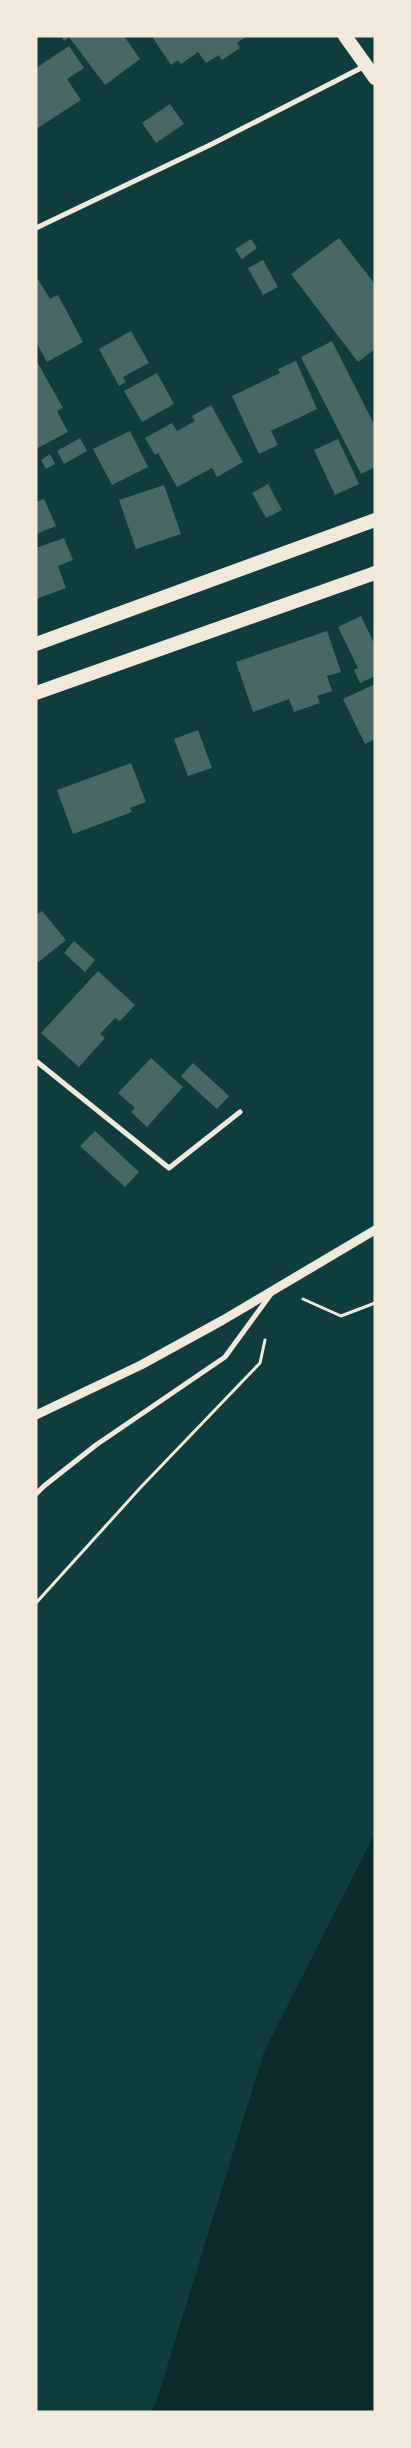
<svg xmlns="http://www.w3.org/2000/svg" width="411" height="2448" font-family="Karla,sans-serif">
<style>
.water{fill:#0a2a2b}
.building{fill:#486865}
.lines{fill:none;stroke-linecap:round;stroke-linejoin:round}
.path{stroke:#f1e9da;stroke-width:3}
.minor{stroke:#f1e9da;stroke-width:5}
.tertiary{stroke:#f1e9da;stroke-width:9}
.trunk{stroke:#f1e9da;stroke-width:14}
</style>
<rect width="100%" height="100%" fill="#0f3d3e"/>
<path class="water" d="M375,1833V2412H150L156,2403L264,2052Z"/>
<path class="building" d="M61,36H124L140,59L105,85L69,37L64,41Z
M155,36H247L237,43L240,48L222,60L219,55L206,63L198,52L181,64L178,60L171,65L153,38Z
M69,46L84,68L67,79L81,100L36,129V68Z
M170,104L184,124L156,143L142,123Z
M339,238L375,284V349L358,362L291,274Z
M251,239L257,248L242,259L235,249Z
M263,260L278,287L263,295L248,268Z
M36,276L50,299L58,295L83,342L47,362L36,342Z
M131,331L149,363L123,377L126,382L119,386L99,349Z
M332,341L375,426V467L361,474L301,357Z
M36,360L63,408L57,411L68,432L36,449Z
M296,361L317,409L271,431L278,445L259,454L232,396L280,373L278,369Z
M157,373L174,404L142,422L124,391Z
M211,405L243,462L217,477L212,468L177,487L158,453L155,455L145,438L172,423L177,431L195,421L192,416Z
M130,431L148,467L112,485L93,449Z
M80,438L87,451L64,464L57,451Z
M338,439L359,484L335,495L314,450Z
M50,454L55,464L46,469L41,460Z
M268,484L282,510L266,518L252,493Z
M164,485L181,534L136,549L119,500Z
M44,499L56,526L36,534V502Z
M64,538L73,560L58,566L66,588L36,599V548Z
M361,616L375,645V676L360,683L354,670L358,668L338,627Z
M327,631L341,672L327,676L332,691L317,696L320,703L294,712L289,699L253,712L236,662Z
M375,684V739L365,744L343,699Z
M198,730L212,768L188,776L174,739Z
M131,763L146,802L130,808L132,812L73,834L57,790Z
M42,911L66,940L36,964V915Z
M74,941L95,960L85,972L64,953Z
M98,971L135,1005L120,1021L115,1018L100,1034L105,1038L79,1067L41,1033Z
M151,1058L183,1087L147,1127L131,1112L135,1108L118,1093Z
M193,1063L229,1096L217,1109L181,1076Z
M95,1131L139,1172L125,1187L80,1146Z"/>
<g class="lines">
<path class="path" d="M303,1299L341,1316L375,1303
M36,1603L141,1487L260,1363L265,1340"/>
<path class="minor" d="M36,228L212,144L365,66
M36,1061L169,1168L240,1112
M36,1494L44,1486L96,1445L225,1357L271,1294"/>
<path class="tertiary" d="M36,1415L141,1365L223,1320L375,1230"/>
<path class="trunk" d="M345,36L375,78
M36,644L375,520
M36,693L375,573"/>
</g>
<rect width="411" height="2448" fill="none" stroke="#f1e9da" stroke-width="75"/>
</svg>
